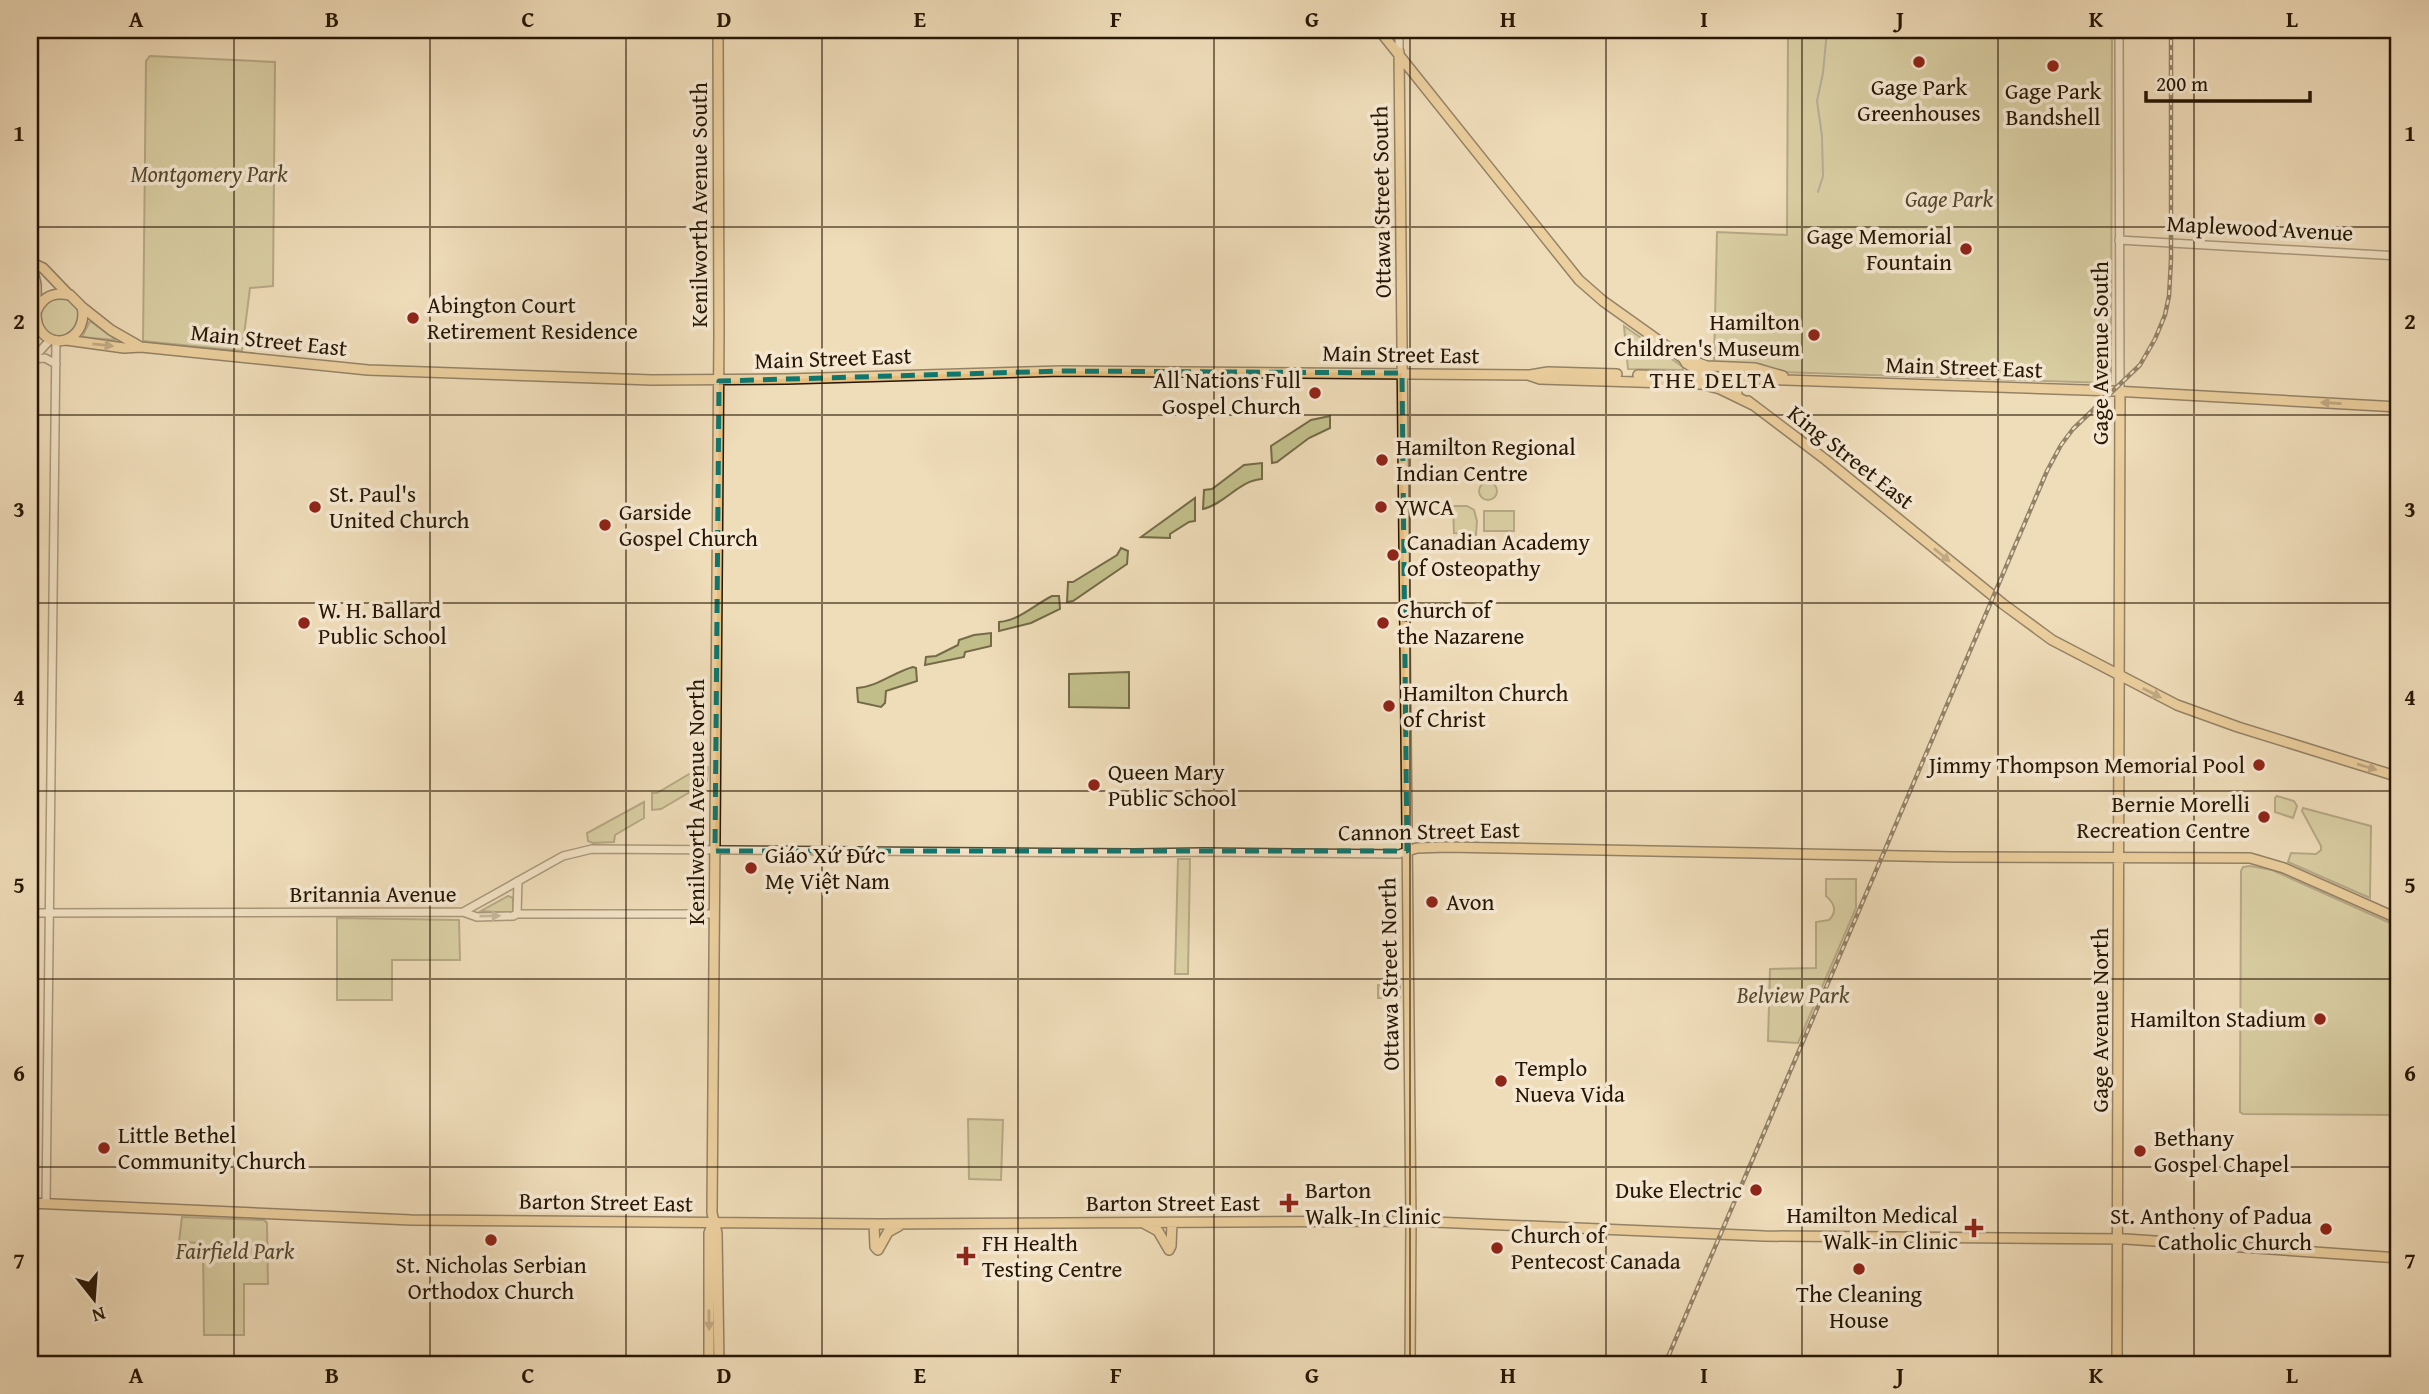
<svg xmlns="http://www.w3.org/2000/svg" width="2429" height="1394" font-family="'Gentium Book Plus',serif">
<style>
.green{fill:#c1be8a;stroke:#746a47;stroke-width:2}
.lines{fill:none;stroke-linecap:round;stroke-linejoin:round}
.stream{stroke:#6d7871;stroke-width:2}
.minor-casing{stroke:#584831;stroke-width:10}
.major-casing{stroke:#261604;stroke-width:12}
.minor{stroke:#f5e8d2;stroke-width:7}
.major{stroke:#e8be7c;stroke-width:9}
.rail-casing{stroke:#261604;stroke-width:4.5}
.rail{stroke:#f5e8d2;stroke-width:2;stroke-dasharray:5;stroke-linecap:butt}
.oneway{fill:#876a40}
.oneway2{fill:#988a75}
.marked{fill:none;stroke:#0f766e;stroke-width:5;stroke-dasharray:14 9;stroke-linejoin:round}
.grid{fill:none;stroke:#261604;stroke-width:2;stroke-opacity:0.55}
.poi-dot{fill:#8f2418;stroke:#f5e8d2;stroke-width:2.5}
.labels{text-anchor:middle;stroke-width:7;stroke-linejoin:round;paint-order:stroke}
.poi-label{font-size:23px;fill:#261604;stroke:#f5e8d2;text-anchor:start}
.park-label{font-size:23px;font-style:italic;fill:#54482c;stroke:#f5e8d2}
.street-label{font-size:23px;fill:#261604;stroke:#f5e8d2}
.neighbourhood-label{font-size:24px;letter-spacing:2px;fill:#261604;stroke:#f5e8d2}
.neatline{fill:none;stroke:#261604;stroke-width:2.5}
.grid-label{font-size:23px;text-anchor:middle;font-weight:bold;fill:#261604}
</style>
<rect width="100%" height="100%" fill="#efdcb9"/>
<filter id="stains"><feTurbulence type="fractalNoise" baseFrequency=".00286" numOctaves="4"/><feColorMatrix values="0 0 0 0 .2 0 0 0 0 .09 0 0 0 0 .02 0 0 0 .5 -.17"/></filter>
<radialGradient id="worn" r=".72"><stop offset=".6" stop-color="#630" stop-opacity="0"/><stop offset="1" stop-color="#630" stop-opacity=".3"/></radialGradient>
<path class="green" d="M1788,30H2112L2111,381L2106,383L1780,372L1760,364L1714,362L1717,232L1787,235Z
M150,56L275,62L273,286L250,288L242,351L143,341L146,61Z
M41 317a19 19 0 1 1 38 0a19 19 0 1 1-38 0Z
M90,321L115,339V340L82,337Z
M1624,326L1683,367V370L1628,369Z
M1330,416V428L1309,438L1277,462L1272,463L1271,446L1311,420Z
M1262,463V479C1240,480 1225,504 1203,509L1204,490L1212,489L1244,465Z
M1479 491a9 9 0 1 1 18 0a9 9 0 1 1-18 0Z
M1195,498V521L1189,522L1170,534V538L1141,537Z
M1453,506H1467L1474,510L1477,521L1476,535L1454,533Z
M1484,511H1514V531H1484Z
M1121,548L1128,551L1127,564L1073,601L1067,602L1068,582H1073L1117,555Z
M1052,596H1059L1060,609L1031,623L999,631V622C1020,620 1034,605 1052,596Z
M991,633V646L965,652L964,657L925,665L926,657L936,656L958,645L959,640L974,635Z
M913,667L916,668L917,681L886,691L885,703L881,707L858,702L857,688C877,687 894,672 913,667Z
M1129,672V708L1069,707V674Z
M701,767H708L707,782L661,809L652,810V793H657Z
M2277,796L2294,801L2297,806L2293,818L2275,812V798Z
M644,802V818L615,835L614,842L593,843L588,841L587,833Z
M2303,808L2371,826L2370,898L2288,862L2291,853L2316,854L2321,850V846L2302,811Z
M1178,859H1190L1188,974H1175Z
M2250,866L2272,870L2399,927V1115L2243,1114L2240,1112L2241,871L2243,867Z
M1826,879H1856V908L1798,1043L1768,1041L1770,969L1816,968V922L1829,920C1838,911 1834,903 1826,896Z
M508,896L513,898V911L511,913L481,911Z
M337,918L459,920L460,960H392V1000H337Z
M1400,984V997L1378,998V985Z
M968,1119L1003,1120L1001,1180L969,1179Z
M182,1217L264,1220L267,1223L268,1284H244V1335H204L203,1243L179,1242Z"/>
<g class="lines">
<path class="stream" d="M1818,192L1823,176L1822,136L1817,101L1823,73L1827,30"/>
<defs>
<path id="minor" d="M2119,30L2120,391
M1399,52V30
M2119,240L2399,256
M30,350L33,347L36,321
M30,355L40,351L51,339
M30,359L45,358L56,364
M463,912L563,856L592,849L1134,853L1203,852L1399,854L1407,851
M30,913L463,912L477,917L513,916L517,914H714
M517,914L518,881
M46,1203L56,340"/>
<path id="major" d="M718,30L719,333L712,1213L717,1233L719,1364
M1379,30L1579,280L1603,301L1683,358L1686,363L1737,393
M1399,52L1411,1221L1410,1364
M30,262L43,268L68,294
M30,263C32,270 35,277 36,285C37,298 33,317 39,328C54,355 89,336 82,307L70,295C55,292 44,295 37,310
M82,307L111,330L139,346
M66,340L124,348L141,347L368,370L652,380L787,379L1062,371L1528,375L1540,379L1701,384L1720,389L1753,405
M1684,358L1707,366L1755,368L1783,376
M1530,375L1548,372L1617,374
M1638,375L2114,391L2399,407
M1748,401L1826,460L2003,604L2052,640L2177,705L2238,727L2399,777
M1407,851L1417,848L1447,847L1953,857L2250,858L2284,868L2399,919
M30,1203L411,1220L880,1224L1411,1221L1764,1236L2126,1239L2399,1258
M874,1224L875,1247L878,1250
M1145,1224L1158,1231L1169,1250
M878,1250L888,1232L899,1226
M1169,1250L1171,1246L1172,1223
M709,1364V1233L713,1223
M2117,1364L2120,391"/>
</defs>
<use href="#minor" class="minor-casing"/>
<use href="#major" class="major-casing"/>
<use href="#minor" class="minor"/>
<use href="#major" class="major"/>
<defs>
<path id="rail" d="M1665,1364L2047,471L2061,445L2073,429L2140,365L2155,339L2165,315L2169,296L2171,260V30"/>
</defs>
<use href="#rail" class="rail-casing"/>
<use href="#rail" class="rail"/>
</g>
<defs><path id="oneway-solid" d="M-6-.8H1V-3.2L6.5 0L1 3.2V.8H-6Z" transform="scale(1.75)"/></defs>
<g class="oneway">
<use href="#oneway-solid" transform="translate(103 345) rotate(6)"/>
<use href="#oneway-solid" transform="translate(2331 403) rotate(-177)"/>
<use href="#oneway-solid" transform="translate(1942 555) rotate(39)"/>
<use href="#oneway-solid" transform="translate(2152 693) rotate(27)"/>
<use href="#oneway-solid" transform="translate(2367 767) rotate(17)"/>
<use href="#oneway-solid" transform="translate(709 1320) rotate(89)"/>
</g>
<use class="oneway2" href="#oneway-solid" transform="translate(490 916) rotate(-1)"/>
<path d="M0 0H2429V1394H0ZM1062,371L1402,373L1407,851H715L719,381Z" fill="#efdcb9" fill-opacity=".55" fill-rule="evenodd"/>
<path class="marked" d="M1062,371L1402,373L1407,851H715L719,381Z"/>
<path class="grid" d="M234,30V1364M430,30V1364M626,30V1364M822,30V1364M1018,30V1364M1214,30V1364M1410,30V1364M1606,30V1364M1802,30V1364M1998,30V1364M2194,30V1364M30,227H2399M30,415H2399M30,603H2399M30,791H2399M30,979H2399M30,1167H2399"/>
<g class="poi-dot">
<circle cx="1919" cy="62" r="7"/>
<circle cx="2053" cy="66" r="7"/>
<circle cx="1966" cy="249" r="7"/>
<circle cx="413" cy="318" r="7"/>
<circle cx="1814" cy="335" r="7"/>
<circle cx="1315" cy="393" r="7"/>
<circle cx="1382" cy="460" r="7"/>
<circle cx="315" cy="507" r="7"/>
<circle cx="1381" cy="507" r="7"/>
<circle cx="605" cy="525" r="7"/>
<circle cx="1393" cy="555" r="7"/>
<circle cx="304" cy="623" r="7"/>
<circle cx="1383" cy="623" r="7"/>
<circle cx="1389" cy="706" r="7"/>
<circle cx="2259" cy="765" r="7"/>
<circle cx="1094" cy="785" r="7"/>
<circle cx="2264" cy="817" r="7"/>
<circle cx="751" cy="868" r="7"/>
<circle cx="1432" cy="902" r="7"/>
<circle cx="2320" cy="1019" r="7"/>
<circle cx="1501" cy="1081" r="7"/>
<circle cx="104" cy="1148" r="7"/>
<circle cx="2140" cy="1151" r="7"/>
<circle cx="1756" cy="1190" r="7"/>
<path d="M1285.5 1192.5h7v7h7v7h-7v7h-7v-7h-7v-7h7z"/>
<path d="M1970.5 1217.5h7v7h7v7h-7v7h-7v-7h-7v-7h7z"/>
<circle cx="2326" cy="1229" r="7"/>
<circle cx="491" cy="1240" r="7"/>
<circle cx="1497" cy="1248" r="7"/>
<path d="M962.5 1245.5h7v7h7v7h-7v7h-7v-7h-7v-7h7z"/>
<circle cx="1859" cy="1269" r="7"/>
</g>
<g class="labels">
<g class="poi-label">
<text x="1919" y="95" text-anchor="middle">Gage Park<tspan x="1919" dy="26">Greenhouses</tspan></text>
<text x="2053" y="99" text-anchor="middle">Gage Park<tspan x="2053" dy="26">Bandshell</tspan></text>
<text x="1952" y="244" text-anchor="end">Gage Memorial<tspan x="1952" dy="26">Fountain</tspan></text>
<text x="427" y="313">Abington Court<tspan x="427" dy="26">Retirement Residence</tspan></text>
<text x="1800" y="330" text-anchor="end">Hamilton<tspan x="1800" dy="26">Children's Museum</tspan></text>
<text x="1301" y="388" text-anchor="end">All Nations Full<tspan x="1301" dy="26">Gospel Church</tspan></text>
<text x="1396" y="455">Hamilton Regional<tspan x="1396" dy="26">Indian Centre</tspan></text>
<text x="329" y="502">St. Paul's<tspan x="329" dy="26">United Church</tspan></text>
<text x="1395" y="515">YWCA</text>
<text x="619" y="520">Garside<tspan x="619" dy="26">Gospel Church</tspan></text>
<text x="1407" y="550">Canadian Academy<tspan x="1407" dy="26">of Osteopathy</tspan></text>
<text x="318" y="618">W. H. Ballard<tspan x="318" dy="26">Public School</tspan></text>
<text x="1397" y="618">Church of<tspan x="1397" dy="26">the Nazarene</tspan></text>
<text x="1403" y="701">Hamilton Church<tspan x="1403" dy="26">of Christ</tspan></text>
<text x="2245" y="773" text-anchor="end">Jimmy Thompson Memorial Pool</text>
<text x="1108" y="780">Queen Mary<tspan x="1108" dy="26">Public School</tspan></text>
<text x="2250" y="812" text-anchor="end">Bernie Morelli<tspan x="2250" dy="26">Recreation Centre</tspan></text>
<text x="765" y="863">Giáo Xứ Đức<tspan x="765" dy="26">Mẹ Việt Nam</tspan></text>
<text x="1446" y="910">Avon</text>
<text x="2306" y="1027" text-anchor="end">Hamilton Stadium</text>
<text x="1515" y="1076">Templo<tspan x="1515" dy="26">Nueva Vida</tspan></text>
<text x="118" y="1143">Little Bethel<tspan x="118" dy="26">Community Church</tspan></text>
<text x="2154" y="1146">Bethany<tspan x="2154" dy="26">Gospel Chapel</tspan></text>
<text x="1305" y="1198">Barton<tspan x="1305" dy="26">Walk-In Clinic</tspan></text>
<text x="1742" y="1198" text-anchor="end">Duke Electric</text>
<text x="1958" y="1223" text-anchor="end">Hamilton Medical<tspan x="1958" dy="26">Walk-in Clinic</tspan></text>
<text x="2312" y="1224" text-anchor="end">St. Anthony of Padua<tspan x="2312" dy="26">Catholic Church</tspan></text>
<text x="1511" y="1243">Church of<tspan x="1511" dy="26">Pentecost Canada</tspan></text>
<text x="982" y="1251">FH Health<tspan x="982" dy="26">Testing Centre</tspan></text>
<text x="491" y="1273" text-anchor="middle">St. Nicholas Serbian<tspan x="491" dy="26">Orthodox Church</tspan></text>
<text x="1859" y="1302" text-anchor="middle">The Cleaning<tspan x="1859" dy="26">House</tspan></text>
</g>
<g class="park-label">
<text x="209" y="182">Montgomery Park</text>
<text x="1949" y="207">Gage Park</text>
<text x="1793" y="1003">Belview Park</text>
<text x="235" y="1259">Fairfield Park</text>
</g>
<g class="street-label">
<text transform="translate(1381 202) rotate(-91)" y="8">Ottawa Street South</text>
<text transform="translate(699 205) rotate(-90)" y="8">Kenilworth Avenue South</text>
<text transform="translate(2260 228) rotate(3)" y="8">Maplewood Avenue</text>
<text transform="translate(269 340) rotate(6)" y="8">Main Street East</text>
<text transform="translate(2100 353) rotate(-90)" y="8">Gage Avenue South</text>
<text transform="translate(1401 354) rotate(1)" y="8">Main Street East</text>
<text transform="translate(833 358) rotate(-2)" y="8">Main Street East</text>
<text transform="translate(1964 367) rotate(2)" y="8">Main Street East</text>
<text transform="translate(1851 457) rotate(38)" y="8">King Street East</text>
<text transform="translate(696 802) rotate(-90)" y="8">Kenilworth Avenue North</text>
<text transform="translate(1429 831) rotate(-1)" y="8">Cannon Street East</text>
<text x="373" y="902">Britannia Avenue</text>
<text transform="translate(1389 974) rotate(-91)" y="8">Ottawa Street North</text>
<text transform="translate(2100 1020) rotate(-90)" y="8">Gage Avenue North</text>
<text transform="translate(606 1202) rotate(1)" y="8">Barton Street East</text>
<text x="1173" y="1211">Barton Street East</text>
</g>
<g class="neighbourhood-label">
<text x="1714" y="388">THE DELTA</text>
</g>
</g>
<rect width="2429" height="1394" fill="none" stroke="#efdcb9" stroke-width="77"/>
<g transform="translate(94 1299) rotate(163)" stroke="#f5e8d2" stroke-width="5" paint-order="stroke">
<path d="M0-5L12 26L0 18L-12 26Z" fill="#261604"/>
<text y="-10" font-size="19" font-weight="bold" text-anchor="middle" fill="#261604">N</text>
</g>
<path d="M2146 91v10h164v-10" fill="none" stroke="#261604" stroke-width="3.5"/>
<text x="2156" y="91" font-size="21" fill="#261604" stroke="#f5e8d2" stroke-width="5" paint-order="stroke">200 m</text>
<rect x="38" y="38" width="2352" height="1318" class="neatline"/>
<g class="grid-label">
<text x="136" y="27">A</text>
<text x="332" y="27">B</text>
<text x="528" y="27">C</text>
<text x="724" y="27">D</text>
<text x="920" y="27">E</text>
<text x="1116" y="27">F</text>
<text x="1312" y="27">G</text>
<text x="1508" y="27">H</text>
<text x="1704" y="27">I</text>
<text x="1900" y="27">J</text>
<text x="2096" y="27">K</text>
<text x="2292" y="27">L</text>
<text x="19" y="141">1</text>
<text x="2410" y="141">1</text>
<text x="19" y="329">2</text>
<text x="2410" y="329">2</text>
<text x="19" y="517">3</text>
<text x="2410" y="517">3</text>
<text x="19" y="705">4</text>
<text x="2410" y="705">4</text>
<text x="19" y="893">5</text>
<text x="2410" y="893">5</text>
<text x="19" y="1081">6</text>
<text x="2410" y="1081">6</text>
<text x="19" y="1269">7</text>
<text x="2410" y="1269">7</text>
<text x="136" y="1383">A</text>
<text x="332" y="1383">B</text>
<text x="528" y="1383">C</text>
<text x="724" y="1383">D</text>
<text x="920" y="1383">E</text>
<text x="1116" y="1383">F</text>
<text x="1312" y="1383">G</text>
<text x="1508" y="1383">H</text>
<text x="1704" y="1383">I</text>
<text x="1900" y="1383">J</text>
<text x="2096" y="1383">K</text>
<text x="2292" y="1383">L</text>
</g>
<rect width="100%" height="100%" filter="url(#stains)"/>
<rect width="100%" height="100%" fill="url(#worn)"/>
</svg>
